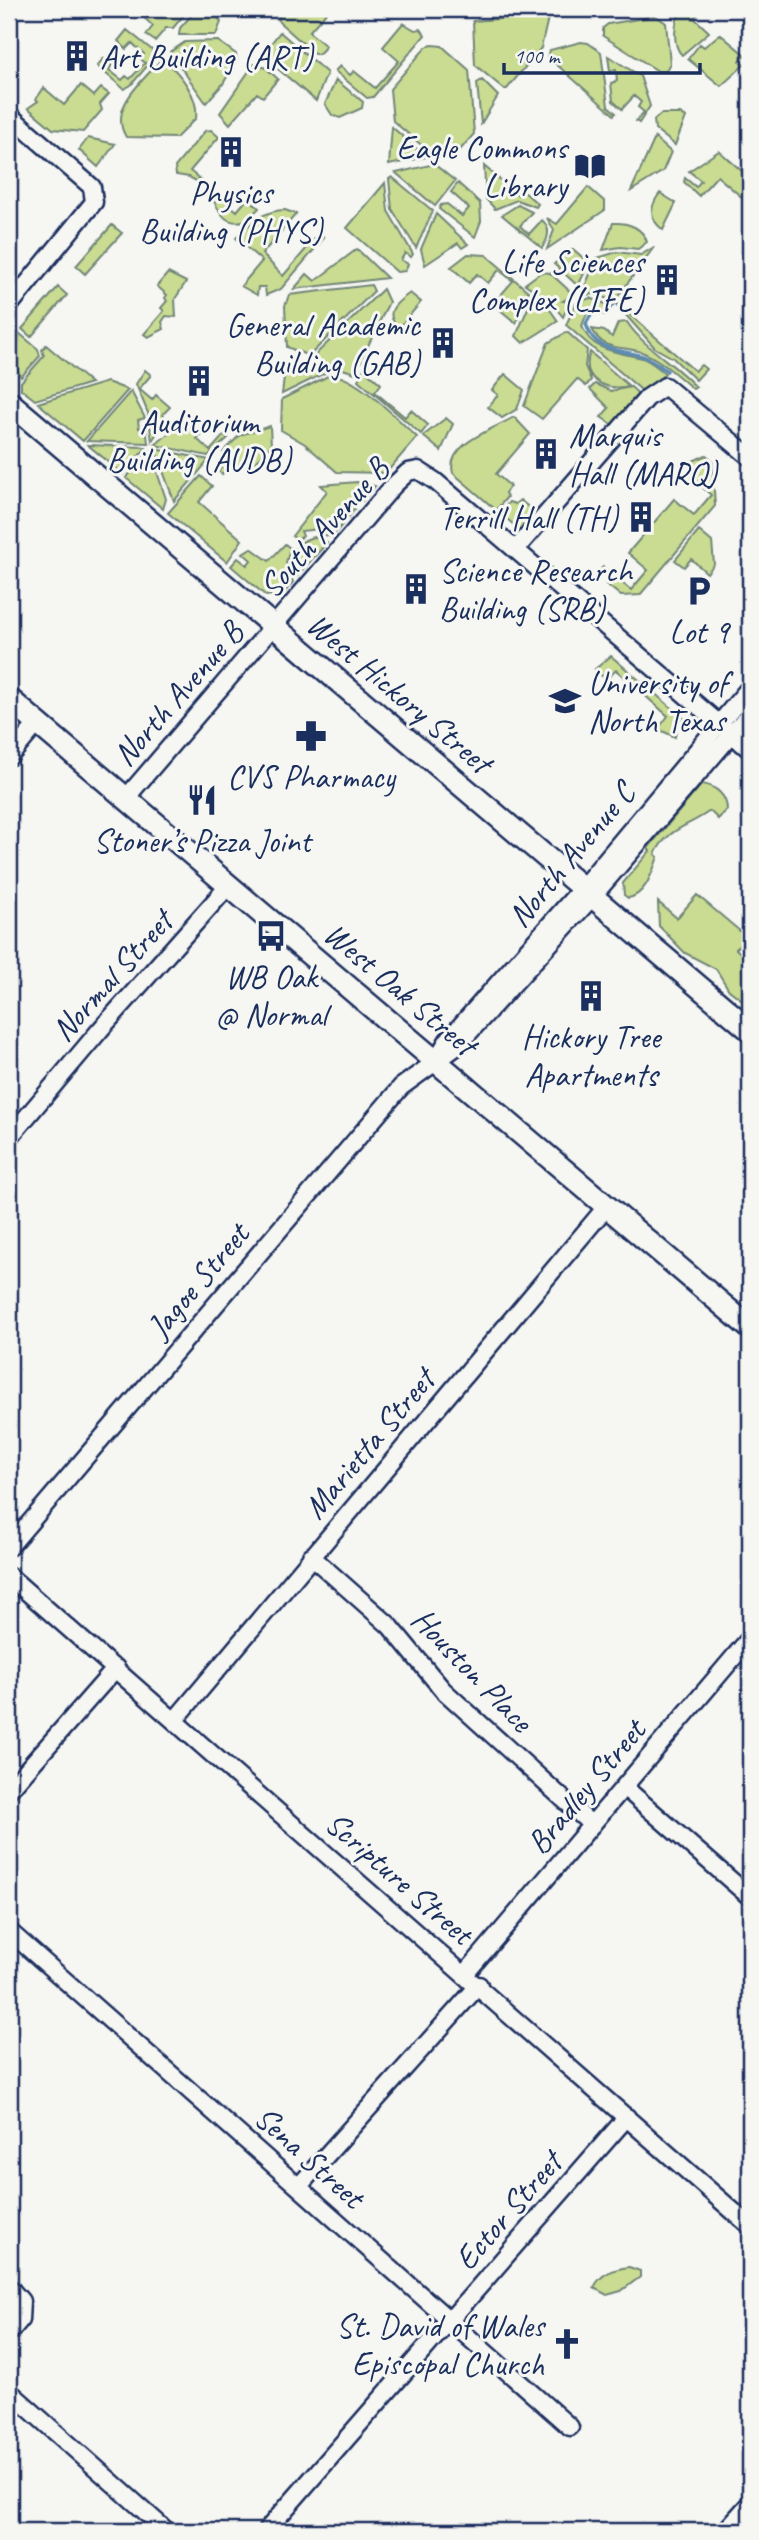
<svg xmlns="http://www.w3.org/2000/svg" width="759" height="2540" font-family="Caveat,sans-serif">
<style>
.green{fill:#c9dc91;stroke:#728678;stroke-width:2}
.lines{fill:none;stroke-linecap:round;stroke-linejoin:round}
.stream{stroke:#5d8bb2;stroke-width:3.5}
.minor-casing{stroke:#1b2f5e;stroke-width:21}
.major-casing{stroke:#1b2f5e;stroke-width:26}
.minor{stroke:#f6f6f2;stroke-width:16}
.major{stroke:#f6f6f2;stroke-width:21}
.labels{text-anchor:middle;stroke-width:6;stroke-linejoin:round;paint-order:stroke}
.poi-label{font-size:33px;fill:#1b2f5e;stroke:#f6f6f2}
.street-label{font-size:33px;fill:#1b2f5e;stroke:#f6f6f2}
</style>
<rect width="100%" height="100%" fill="#f6f6f2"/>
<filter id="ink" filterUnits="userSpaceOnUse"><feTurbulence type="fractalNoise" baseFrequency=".0143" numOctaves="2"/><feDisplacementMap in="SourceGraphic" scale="14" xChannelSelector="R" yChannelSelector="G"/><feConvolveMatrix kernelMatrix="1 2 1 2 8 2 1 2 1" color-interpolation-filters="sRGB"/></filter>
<g filter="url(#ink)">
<path class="green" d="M145,9H189L173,28H166L155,41L146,35L153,26L140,14Z
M197,9H212L221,22L216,35H179L180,28Z
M286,9H329L309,32L326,46L319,54H315L279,22L278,17Z
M684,9H702L694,18L709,32L682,55C672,46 673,18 684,9Z
M544,15L548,18L541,48L507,89H504L475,65L473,21Z
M656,16L666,23L670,63L666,71H658L603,36V28L608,24Z
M403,23L415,30L421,29L425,35L373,97L367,98L335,71L340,66L350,75L354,71L375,88L399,61L383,47Z
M127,30L152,50L154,58L131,85L124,89L97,66L104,58L112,65L109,70L122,80L126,76L130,79L145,63L140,58L144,54L132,43L126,49L118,41Z
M280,32L327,73L316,101L265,58V51Z
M720,34L745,55L740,61L744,65L721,86L688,59L700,44L704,47Z
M218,41L236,54L237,59L223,84L206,103L170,52L185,42Z
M581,42L588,43L601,52L608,106L616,113L614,115L548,57L550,50Z
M432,45L442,46L469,70L474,134L460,150L433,155L393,121L390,89L426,47Z
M608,56L640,76L650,106L639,123L636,121L644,112L638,107L641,102L634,96L622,109L613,101L611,83L617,81L616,70L610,71Z
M165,61C180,73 199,97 196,118L176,138L126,137C108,108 142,82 159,62Z
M254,64L266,68L278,79L263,97L257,93L230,124L220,113Z
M336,80L363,102L362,108L340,118L332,115L325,104Z
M482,80L498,96L481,124L477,83Z
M81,85L94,96L101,88L109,94L100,104L102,110L83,132L53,129L28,108L38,101L36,99L44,88L64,105Z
M661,114H680L686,117L675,145L655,129L654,120Z
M392,127L426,157L389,165Z
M211,130L219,137L190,171L202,181L200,183L189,177L176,175L175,167L205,131Z
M88,138L115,144L98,167L79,150Z
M655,138L671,152L663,171L631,191Z
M719,151L750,178V204L717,176L699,196L684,182L685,178L696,187L701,181L689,171Z
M434,164L455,181L435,206L396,173Z
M484,166L518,195L524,192L538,204L536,207L517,200L495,209L486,199Z
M392,177L433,211L416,248L392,209L389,179Z
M385,183L388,211L413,254L411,257L405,253L401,260L408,264L405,271L397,272L347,228Z
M458,183L480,203L481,221L475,237L439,209L441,205L447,204L462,216L469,208L451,192Z
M207,186L237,211L248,198L259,208L247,220C219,229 219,203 205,188Z
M588,187L605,202V210L547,249L554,230L547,218L557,224Z
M660,193L676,203L663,230C649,219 649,207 660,193Z
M518,205L532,212L520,226L529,234L542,220C551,228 549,238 542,248L502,215Z
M285,210L296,214L262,254L283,276L319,234L324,238L281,289L266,295L265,287H258L257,295L241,286L262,261L236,238C248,223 266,210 285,210Z
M436,214L468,244L462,248L458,243L425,265L421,249Z
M613,223C630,222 643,229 647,242L638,249L620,247L603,250Z
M112,225L122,233L85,274L76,266Z
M654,247L614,302L596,294L581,295L597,258L617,252L641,255Z
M357,249L387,278L294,289L307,274L315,281Z
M573,249L589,263L578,286L554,264Z
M468,254L486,255L529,292L516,323L493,304L513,281L499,270L488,283L477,274L469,283L451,267Z
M541,272L550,273L574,295L563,301L570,302L563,317L549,300L525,284Z
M168,273L186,282L175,299L176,317L166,316L162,322L164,329L148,337L144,334L164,311L161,308L167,301L165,298L167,295L157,286Z
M371,285L374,291L309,356L287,347L285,306L289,295Z
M58,287L67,295L31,337L22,329Z
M383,289L389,302L355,373L315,360L317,353Z
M410,293L421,302L399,328C382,313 397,302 410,293Z
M533,296L548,307L558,321L523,343L516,336Z
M590,298L611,306L605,313L597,309L587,313L582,326C591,352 619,352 642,358C650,360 658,368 665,373L647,395L566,325L576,303Z
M616,304V303L695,371L701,365L706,369L696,380L673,358L655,348Z
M627,322C644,348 674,363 696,387L693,389C678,376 662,361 644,353C625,345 603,353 592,329L604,331L612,337L618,323Z
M567,332L587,350L585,366L591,380L586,386L577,379L542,419L524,406L548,343Z
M19,333L38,349L40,356L21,377L16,367Z
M46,345L91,383L35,400L21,389V382L44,356L42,350Z
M590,352L629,386C605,392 580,379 590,352Z
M316,367L329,371L282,394L285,370Z
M364,369L381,384L375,392L405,417L411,410L428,425L421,434L358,380Z
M145,370L151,375L139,389L152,400L156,395L170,407L163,414L165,420L152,441L148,413L136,384Z
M505,374L524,390L517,409L502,418L488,407L498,395L492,390Z
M330,375C354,373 399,421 417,437L386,473L337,472L305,444L281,430L282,399Z
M107,382L128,390L83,441L38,403Z
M595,384L611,391L631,387L643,398L619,424L613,425L601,417L609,408L590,389Z
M131,391L145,418L138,420L139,428L146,427L148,443L87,441Z
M514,417L530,434L496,474L510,486L505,493L507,497L496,510L453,473C445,444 494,429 514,417Z
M446,418L453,424L441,451L423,436Z
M187,422L201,434L197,439L210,451L224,435L228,438L208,456L155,445L175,428L181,431Z
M270,426L271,445L254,465L246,458L240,466L233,460L222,474L218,471L226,461L223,452L240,435Z
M88,445L144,447L146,448L123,474Z
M155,449L209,460L174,501Z
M150,451L166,499L163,509L126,478Z
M706,455L712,460L715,506L640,595L621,596L606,584L611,578L601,569L603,567L631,590L648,570L628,553L674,499L694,515L711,495L691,477L696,471L692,467L693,461Z
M201,476L212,486L199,502L242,540L227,562L168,513Z
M357,482L375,486L362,501L357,498L351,505L355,509L332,537L319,534L320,529L301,531L303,536L297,540L292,536L327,491L321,485Z
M520,500L537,514L522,532L500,513L509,502L515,504Z
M699,531L712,542L714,564L707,573L691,559L684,567L675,560Z
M313,537L322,538L327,543L296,577C284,560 295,542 313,537Z
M285,544L290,548L286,563L293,582L284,593L266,596L231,566L238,558L247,565L251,560L243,553L251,548L269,561Z
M611,656L687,721L678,719L675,737L658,729L668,716L616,670L606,680L595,669Z
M702,784C716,786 727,796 727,810L718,819L710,811C686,828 668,828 655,854L658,857C652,872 646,895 628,898L624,895L623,883L650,851L648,848Z
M697,895L747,937L736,949L750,962V1006L729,990L716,969L685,953L659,926L658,902L677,918Z
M629,2267L640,2271V2277L621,2291L607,2295L594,2288C600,2273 615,2269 629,2267Z"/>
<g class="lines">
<path class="stream" d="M615,302L605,314L597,312L590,316L586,324C595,353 620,349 642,356C651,359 660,366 667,371"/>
<defs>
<path id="minor" d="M9,115L92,187L94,202L9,306
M516,549L647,398L665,386L750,457
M9,757L38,723
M126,798L394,485L408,472L418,470L435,481L750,750
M439,1055L448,1040L583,887L750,687
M9,1138L100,1030L230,884
M9,1547L401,1087L456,1047L593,896L750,713
M311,1556L390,1626L443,1690L592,1825
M9,1576L750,2226
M175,1720L607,1206
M624,1787L750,1897
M9,1790L116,1668
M9,1931L570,2427
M466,1973L750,1638
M299,2186L479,1985
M9,2287L21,2301L20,2320L9,2333
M9,2391L167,2531
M266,2531L627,2117
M725,2531L750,2503"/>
<path id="major" d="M9,402L750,1030
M9,699L750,1328"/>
</defs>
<use href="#minor" class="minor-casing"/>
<use href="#major" class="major-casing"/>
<use href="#minor" class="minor"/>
<use href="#major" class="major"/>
</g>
</g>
<defs>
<symbol id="building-bare" viewBox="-9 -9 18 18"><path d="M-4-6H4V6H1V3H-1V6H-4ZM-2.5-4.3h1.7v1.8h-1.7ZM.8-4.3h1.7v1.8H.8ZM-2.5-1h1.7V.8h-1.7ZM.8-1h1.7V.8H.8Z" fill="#1b2f5e" stroke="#f6f6f2" stroke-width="2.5" paint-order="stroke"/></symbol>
<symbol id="library-bare" viewBox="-9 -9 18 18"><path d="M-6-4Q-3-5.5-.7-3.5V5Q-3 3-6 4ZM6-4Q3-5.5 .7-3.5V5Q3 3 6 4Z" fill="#1b2f5e" stroke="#f6f6f2" stroke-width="2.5" paint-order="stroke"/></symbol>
<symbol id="parking-bare" viewBox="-9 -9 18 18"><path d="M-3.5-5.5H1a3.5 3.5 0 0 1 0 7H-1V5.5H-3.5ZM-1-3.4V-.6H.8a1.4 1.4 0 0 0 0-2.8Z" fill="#1b2f5e" stroke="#f6f6f2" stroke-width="2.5" paint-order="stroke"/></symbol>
<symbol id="university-bare" viewBox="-9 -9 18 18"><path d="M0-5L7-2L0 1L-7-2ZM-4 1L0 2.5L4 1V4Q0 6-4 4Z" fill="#1b2f5e" stroke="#f6f6f2" stroke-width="2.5" paint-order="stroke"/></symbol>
<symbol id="pharmacy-bare" viewBox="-9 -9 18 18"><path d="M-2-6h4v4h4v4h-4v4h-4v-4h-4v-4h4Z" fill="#1b2f5e" stroke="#f6f6f2" stroke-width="2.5" paint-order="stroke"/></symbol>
<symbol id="restaurant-bare" viewBox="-9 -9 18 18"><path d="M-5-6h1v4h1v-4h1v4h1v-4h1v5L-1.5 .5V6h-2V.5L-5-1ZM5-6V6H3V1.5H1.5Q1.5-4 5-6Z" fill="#1b2f5e" stroke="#f6f6f2" stroke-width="2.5" paint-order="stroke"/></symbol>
<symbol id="bus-bare" viewBox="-9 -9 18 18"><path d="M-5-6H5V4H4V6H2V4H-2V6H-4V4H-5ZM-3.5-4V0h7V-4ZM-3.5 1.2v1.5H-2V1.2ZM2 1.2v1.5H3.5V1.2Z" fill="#1b2f5e" stroke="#f6f6f2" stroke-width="2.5" paint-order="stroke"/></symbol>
<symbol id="church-bare" viewBox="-9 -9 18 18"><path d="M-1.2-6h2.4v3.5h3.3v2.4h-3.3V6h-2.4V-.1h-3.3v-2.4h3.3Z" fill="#1b2f5e" stroke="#f6f6f2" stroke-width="2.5" paint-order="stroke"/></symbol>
</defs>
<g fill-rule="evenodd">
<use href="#building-bare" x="55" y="34" width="44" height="44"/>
<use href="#building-bare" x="209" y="130" width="44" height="44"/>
<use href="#library-bare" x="568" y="144" width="44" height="44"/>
<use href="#building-bare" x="645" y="258" width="44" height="44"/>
<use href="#building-bare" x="421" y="321" width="44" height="44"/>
<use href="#building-bare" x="177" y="359" width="44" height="44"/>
<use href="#building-bare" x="524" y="432" width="44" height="44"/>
<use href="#building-bare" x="619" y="495" width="44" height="44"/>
<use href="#building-bare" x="394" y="567" width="44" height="44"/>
<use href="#parking-bare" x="677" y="569" width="44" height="44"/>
<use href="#university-bare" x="543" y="679" width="44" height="44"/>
<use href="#pharmacy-bare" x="289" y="714" width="44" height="44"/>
<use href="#restaurant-bare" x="180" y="778" width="44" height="44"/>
<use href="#bus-bare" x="249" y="914" width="44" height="44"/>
<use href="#building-bare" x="569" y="974" width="44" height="44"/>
<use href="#church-bare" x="545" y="2322" width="44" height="44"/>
</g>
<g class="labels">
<g class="poi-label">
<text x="100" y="68" text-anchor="start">Art Building (ART)</text>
<text x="567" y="159" text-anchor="end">Eagle Commons<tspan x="567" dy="38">Library</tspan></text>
<text x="231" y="204">Physics<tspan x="231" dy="38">Building (PHYS)</tspan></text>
<text x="644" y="273" text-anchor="end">Life Sciences<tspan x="644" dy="38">Complex (LIFE)</tspan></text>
<text x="420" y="336" text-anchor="end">General Academic<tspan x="420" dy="38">Building (GAB)</tspan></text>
<text x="199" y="433">Auditorium<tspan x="199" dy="38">Building (AUDB)</tspan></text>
<text x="569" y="447" text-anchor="start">Marquis<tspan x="569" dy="38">Hall (MARQ)</tspan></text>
<text x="618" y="529" text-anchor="end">Terrill Hall (TH)</text>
<text x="439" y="582" text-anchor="start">Science Research<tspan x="439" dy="38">Building (SRB)</tspan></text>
<text x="699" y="643">Lot 9</text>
<text x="588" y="694" text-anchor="start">University of<tspan x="588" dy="38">North Texas</tspan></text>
<text x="311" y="788">CVS Pharmacy</text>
<text x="202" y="852">Stoner’s Pizza Joint</text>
<text x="271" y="988">WB Oak<tspan x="271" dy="38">@ Normal</tspan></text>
<text x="591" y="1048">Hickory Tree<tspan x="591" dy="38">Apartments</tspan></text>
<text x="544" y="2337" text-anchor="end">St. David of Wales<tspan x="544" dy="38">Episcopal Church</tspan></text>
</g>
<g class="street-label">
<text transform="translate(323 527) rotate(-48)" y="12">South Avenue B</text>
<text transform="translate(400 692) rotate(40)" y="12">West Hickory Street</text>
<text transform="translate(177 693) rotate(-49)" y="12">North Avenue B</text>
<text transform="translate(570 854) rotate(-50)" y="12">North Avenue C</text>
<text transform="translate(111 975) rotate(-48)" y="12">Normal Street</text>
<text transform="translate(401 988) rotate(40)" y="12">West Oak Street</text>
<text transform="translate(197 1280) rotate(-50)" y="12">Jagoe Street</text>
<text transform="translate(368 1443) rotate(-50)" y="12">Marietta Street</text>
<text transform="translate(473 1669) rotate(46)" y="12">Houston Place</text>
<text transform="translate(585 1786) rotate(-50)" y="12">Bradley Street</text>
<text transform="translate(400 1877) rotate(41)" y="12">Scripture Street</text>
<text transform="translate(310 2156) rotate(42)" y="12">Sena Street</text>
<text transform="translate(507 2210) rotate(-49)" y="12">Ector Street</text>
</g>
</g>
<rect width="759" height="2540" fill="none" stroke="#f6f6f2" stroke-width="35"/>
<rect x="18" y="18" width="724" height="2505" fill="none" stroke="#1b2f5e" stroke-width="2.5" filter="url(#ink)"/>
<path d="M504 63v10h196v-10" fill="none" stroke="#1b2f5e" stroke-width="3.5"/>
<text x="514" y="63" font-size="21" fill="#1b2f5e" stroke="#f6f6f2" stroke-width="5" paint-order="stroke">100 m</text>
</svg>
